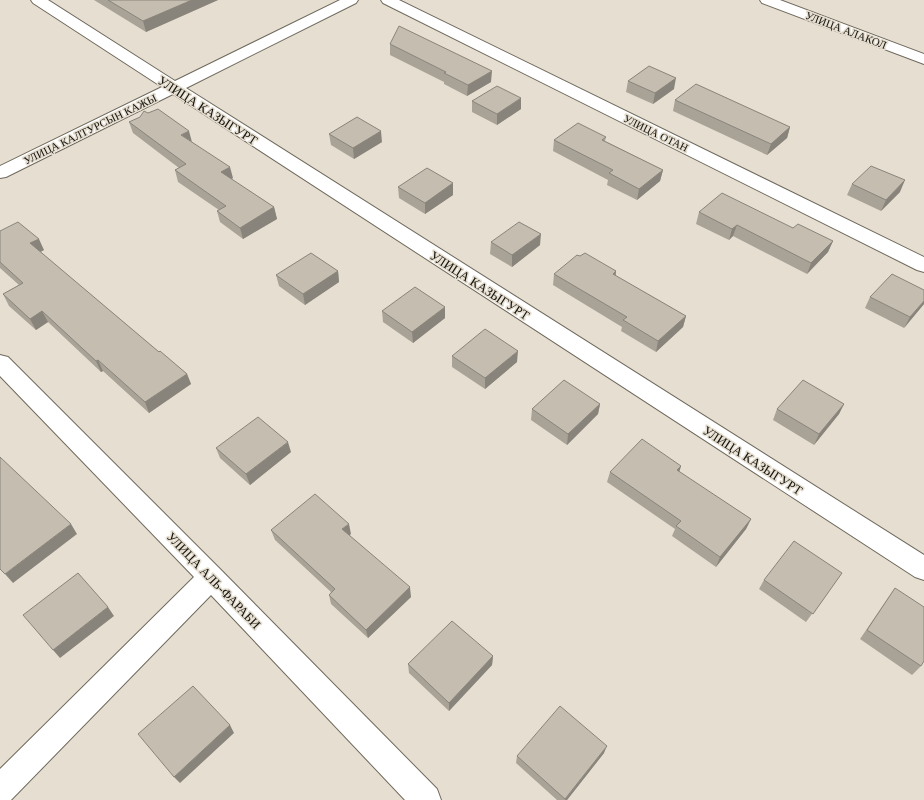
<svg xmlns="http://www.w3.org/2000/svg" width="924" height="800" font-family="'Times New Roman',serif">
<style>
.lines{fill:none;stroke-linecap:round;stroke-linejoin:round}
.minor-casing{stroke:#6f695d;stroke-width:2}
.minor{fill:#fff;fill-rule:evenodd}
.wall{fill:#a9a397}
.shaded-wall{fill:#89847b}
.building{fill:#c4bdb0;stroke:#89847b}
.labels{text-anchor:middle;stroke-width:3;stroke-linejoin:round;paint-order:stroke}
.far-street-label{font-size:11px;fill:#14120d;stroke:#e6dfd1}
.street-label{font-size:13px;fill:#14120d;stroke:#e6dfd1}
</style>
<rect width="100%" height="100%" fill="#e6dfd1"/>
<g class="lines">
<defs>
<path id="minor" d="M31,0H48L175,81L340,0H358L356,3L186,88L924,555V580L915,577L173,94L6,177L0,178V166L162,87L33,3Z
M381,0H399L924,257V272L917,270L383,3Z
M760,0H780L924,54V64L762,3Z
M0,355L8,357L220,569L437,789L441,800H405L211,595L11,800H0V769L194,577L0,376Z"/>
</defs>
<use href="#minor" class="minor-casing"/>
<use href="#minor" class="minor"/>
</g>
<path class="wall" d="M94,0H218L146,32Z
M390,44L491,82L467,96L444,84V82L390,55Z
M628,81L674,89L653,104L626,92Z
M675,100L790,127L787,138L767,155L673,111Z
M472,101L521,109L497,125L472,112Z
M129,122L192,142L233,178L231,179L274,207L277,219L243,239L220,222L217,211L219,210L178,182L175,170L179,168L133,133Z
M329,134L382,142L354,159L331,145Z
M606,137L605,141L663,170L660,181L637,200L607,185L608,180L553,151L554,140Z
M453,183V195L425,214L399,198L398,187Z
M852,184L900,192L881,211L847,195Z
M699,212L793,228L833,241L828,252L807,274L733,236L729,240L696,224Z
M0,231L44,250L40,252L159,352L187,374L191,384L149,413L103,371L101,372L48,322L36,330L9,306L3,294L19,285L0,268Z
M491,242L540,245L512,267L490,254Z
M580,256L616,271V276L686,316L683,327L656,352L621,331L622,327L553,285L554,274Z
M338,271L339,282L305,305L279,286L276,275Z
M870,297L924,304L904,328L865,308Z
M382,311L445,318L413,343L383,322Z
M452,356L517,362L485,389L452,367Z
M600,404L598,414L567,445L531,420L532,409Z
M844,404L839,414L814,445L773,420L777,409Z
M216,448L291,452L250,485L220,458Z
M681,466L679,472L751,519L746,529L716,567L672,536L675,529L607,482L610,472Z
M271,530L351,534L349,535L411,597L368,638L331,604L329,595L331,592L275,540Z
M842,573L806,622L759,589L764,580Z
M895,588L921,666L912,675L860,639L888,598Z
M493,656L492,665L449,711L409,673L408,664Z
M604,753L567,800H557L516,763L517,756Z"/>
<path class="shaded-wall" d="M192,0H218L146,32L143,21Z
M492,71L491,82L467,96L468,85Z
M676,78L674,89L653,104L655,93Z
M521,98V109L497,125V114Z
M790,127L787,138L767,155L771,144Z
M189,131L192,142L181,135Z
M381,131L382,142L354,159L353,148Z
M230,167L233,178L224,183L221,172Z
M663,170L660,181L637,200L639,189Z
M905,180L900,192L881,211L886,200Z
M453,183V195L425,214V203Z
M274,207L277,219L243,239L240,228Z
M737,225L733,236L729,240L732,229Z
M541,234L540,245L512,267V255Z
M39,239L44,250L35,255L30,243Z
M833,241L828,252L807,274L811,263Z
M338,271L339,282L305,305L303,294Z
M616,271L614,282L613,274Z
M924,301V304L904,328L910,317Z
M445,307V318L413,343L412,332Z
M42,311L48,322L36,330L30,319Z
M686,316L683,327L656,352L658,341Z
M518,351L517,362L485,389V378Z
M98,360L103,371L101,372L96,361Z
M187,374L191,384L149,413L145,402Z
M600,404L598,414L567,445L568,434Z
M844,404L839,414L814,445L819,434Z
M288,442L291,452L250,485L246,474Z
M681,466L678,476L677,470Z
M751,519L746,529L716,567L720,557Z
M71,524L77,534L13,583L5,574Z
M349,524L351,534L344,539L342,529Z
M410,587L411,597L368,638L366,630Z
M108,607L114,616L60,658L53,650Z
M493,656L492,665L449,711V703Z
M230,725L234,733L180,783L174,777Z
M607,746L604,753L567,800H565Z"/>
<path class="building" d="M108,0H192L143,21Z
M399,26L492,71L468,85L444,73L446,72L390,44Z
M649,66L676,78L655,93L628,81Z
M696,84L790,127L771,144L675,100Z
M497,86L521,98L497,114L472,101Z
M158,109L189,131L181,135L230,167L221,172L274,207L240,228L217,211L226,206L175,170L186,164L129,122L140,117L144,111L148,113Z
M357,117L381,131L353,148L329,134Z
M578,123L606,137L602,140L663,170L639,189L609,173L613,170L554,140Z
M871,166L905,180L886,200L852,184Z
M427,168L453,183L425,203L398,187Z
M722,193L793,228L798,224L833,241L811,263L737,225L732,229L699,212Z
M18,222L39,239L30,243L159,352L160,351L187,374L145,402L98,360L96,361L42,311L30,319L3,294L23,283L0,262V231Z
M519,222L541,234L512,255L491,242Z
M311,253L338,271L303,294L276,275Z
M585,253L616,271L613,274L686,316L658,341L623,320L627,317L554,274L577,255L580,256Z
M892,274L924,290V301L910,317L870,297Z
M415,287L445,307L412,332L382,311Z
M485,329L518,351L485,378L452,356Z
M564,380L600,404L568,434L532,409Z
M803,380L844,404L819,434L777,409Z
M258,417L288,442L246,474L216,448Z
M642,439L681,466L677,470L751,519L720,557L676,526L681,521L610,472Z
M0,457L71,524L5,574L0,569Z
M315,494L349,524L342,529L410,587L366,630L329,595L335,589L271,530Z
M794,541L842,573L813,614L764,580Z
M78,573L108,607L53,650L23,615Z
M895,588L924,607V661L921,666L867,630Z
M452,621L493,656L449,703L408,664Z
M193,686L230,725L174,777L138,734Z
M560,706L607,746L565,799L517,756Z"/>
<g class="labels">
<g class="far-street-label">
<text transform="translate(846 30) rotate(21)" y="4">УЛИЦА АЛАКОЛ</text>
<text transform="translate(90 129) rotate(-26)" y="4">УЛИЦА КАЛТУРСЫН КАЖЫ</text>
<text transform="translate(656 133) rotate(26)" y="4">УЛИЦА ОТАН</text>
</g>
<g class="street-label">
<text transform="translate(208 110) rotate(33)" y="5">УЛИЦА КАЗЫГУРТ</text>
<text transform="translate(480 285) rotate(33)" y="5">УЛИЦА КАЗЫГУРТ</text>
<text transform="translate(753 460) rotate(33)" y="5">УЛИЦА КАЗЫГУРТ</text>
<text transform="translate(214 580) rotate(46)" y="5">УЛИЦА АЛЬ-ФАРАБИ</text>
</g>
</g>
</svg>
